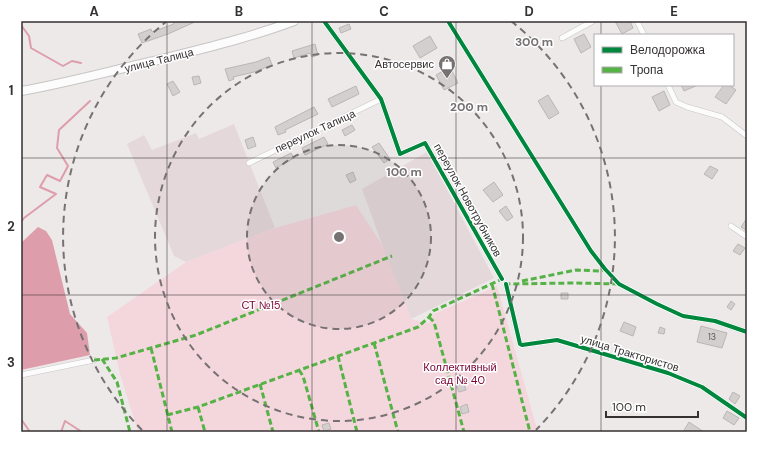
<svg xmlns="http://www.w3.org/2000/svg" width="768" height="453" font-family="'DM Sans',sans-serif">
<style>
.built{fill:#e5d8da}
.green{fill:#f4d7dc}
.water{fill:#de9dab}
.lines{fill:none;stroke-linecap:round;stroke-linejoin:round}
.stream{stroke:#de9dab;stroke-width:2}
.building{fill:#d3cfcf;stroke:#bab6b6}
.street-casing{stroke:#c8c5c5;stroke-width:6}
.primary-casing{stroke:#c8c5c5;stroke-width:10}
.street{stroke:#fcfcfc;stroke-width:5}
.primary{stroke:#fcfcfc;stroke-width:8}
.quiet{stroke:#56b246;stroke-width:3;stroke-dasharray:6 3;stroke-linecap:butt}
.cycleway-casing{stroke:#fff;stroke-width:6}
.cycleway{stroke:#00873e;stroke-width:4}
.grid{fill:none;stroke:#353132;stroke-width:1;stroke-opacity:0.55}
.ring{fill:none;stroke:#767172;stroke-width:2;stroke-dasharray:7 5}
.labels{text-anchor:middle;stroke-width:3;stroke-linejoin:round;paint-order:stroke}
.number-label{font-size:9px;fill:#5e5a5b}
.street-label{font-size:11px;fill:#353132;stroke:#fff}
.poi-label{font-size:11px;fill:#353132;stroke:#fff;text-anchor:end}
.park-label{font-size:11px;fill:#780533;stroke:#fff}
.centre{fill:#767172;stroke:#fff;stroke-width:2}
.ring-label{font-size:12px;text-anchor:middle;font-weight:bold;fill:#767172;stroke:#fff;stroke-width:3;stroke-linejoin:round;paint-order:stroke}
.neatline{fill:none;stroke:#353132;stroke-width:1.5}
.grid-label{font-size:13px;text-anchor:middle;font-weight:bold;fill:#353132}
</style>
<rect width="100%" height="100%" fill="#eee9e9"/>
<path class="built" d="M234,124L275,228L186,262L174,256L127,144L144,135L152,150L196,133L199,139Z
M427,152L494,278L411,319L388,261L362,189Z"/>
<path class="green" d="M356,205L383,246L411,319L429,323L434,314L497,286L538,432H138L120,374L107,317L186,262L275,228Z"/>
<path class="water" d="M38,227L46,231L52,240L70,314L87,333L90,355L21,370V243Z"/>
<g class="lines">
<path class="stream" d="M21,25L29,36L31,48L63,66L72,61L81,63
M21,222L24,218L56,194L40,187L47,175L60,181L68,166L57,148L59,130L90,101
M21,419L30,432
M61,432L65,421L82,432"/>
</g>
<path class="building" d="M172,21H197L168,34L142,43L138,34L151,29L152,32L174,24Z
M615,21H630L633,28L622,34Z
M349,24L351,29L341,33L339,28Z
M584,34L591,47L581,53L574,39Z
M430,36L437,48L420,58L413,46Z
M315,44L318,55L312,57L310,53L294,58L292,51Z
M269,57L272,65L254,72L233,77L234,79L229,81L225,69L256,62Z
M450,67L458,83L444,90L436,75Z
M199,76L201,83L194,85L192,77Z
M173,81L180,92L173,96L167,84Z
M681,85H698L684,91Z
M724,85H729L736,90L726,104L715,97Z
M356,86L359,94L332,107L328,99Z
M664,91L670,105L659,111L652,97Z
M548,95L559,113L549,119L538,101Z
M314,107L318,114L285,130L286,132L278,135L275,127Z
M352,125L355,130L345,136L342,130Z
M253,137L256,146L248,149L245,140Z
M324,137L328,144L305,155L302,148Z
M379,143L390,159L384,163L372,147Z
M291,153L294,158L276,168L273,162Z
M710,166L718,170L712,179L704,174Z
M353,172L356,180L350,183L346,175Z
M494,182L503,195L493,202L483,190Z
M506,206L513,217L507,221L499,211Z
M747,218V231L741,227Z
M738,244L745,248L740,255L733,251Z
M561,293H568V299H561Z
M731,301L735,304L731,310L727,307Z
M624,322L636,327L633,336L620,331Z
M701,326L727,333L722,348L697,342Z
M660,327L665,329L664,334L658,333Z
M463,382L466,390L459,392L456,384Z
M733,392L740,396L735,404L729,399Z
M467,404L469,412L462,414L460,407Z
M727,411L739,418L734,425L723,418Z
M689,422L704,432H683Z
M329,423L331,429L324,431L322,425Z"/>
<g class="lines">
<defs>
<path id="street" d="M324,21L381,99L400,154L425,143L502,279
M448,21L591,251L605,269L619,284L657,304L683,316L715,321L747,332
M637,21L644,35
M562,38L593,21
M668,85L676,102L687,107L722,117L747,136
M249,163L381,99
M731,226L747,237
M506,284L520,344L522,345L557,340L668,373L702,387L747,418
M21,375L94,360"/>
<path id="primary" d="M21,91C66,83 110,71 154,61C201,49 249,38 294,21"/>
</defs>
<use href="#street" class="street-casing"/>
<use href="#primary" class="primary-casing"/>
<use href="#street" class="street"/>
<use href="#primary" class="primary"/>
<path class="quiet" d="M522,281L576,270L601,271L605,269
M492,284L530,432
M429,317L434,322L464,432
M374,343L398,432
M151,348L172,432
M338,356L357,432
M102,359L117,382L130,432
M94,360L116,358L196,335L392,256
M299,370L303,376L319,432
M260,384L273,432
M198,407L205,432
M167,415L198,407L418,327L429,317L433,311L502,279L506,284L575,283L619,284"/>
<defs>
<path id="cycleway" d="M324,21L381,99L400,154L425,143L502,279
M448,21L591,251L605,269L619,284L657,304L683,316L715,321L747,332
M506,284L520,344L522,345L557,340L668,373L702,387L747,418"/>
</defs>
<use href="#cycleway" class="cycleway-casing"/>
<use href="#cycleway" class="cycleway"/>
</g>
<path class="grid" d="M167,21V432M312,21V432M456,21V432M601,21V35M601,85V432M21,158H747M21,295H747"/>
<circle cx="339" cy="237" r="92" fill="#767172" fill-opacity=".12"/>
<g class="ring">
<circle cx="339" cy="237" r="92"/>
<circle cx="339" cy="237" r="184"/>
<path d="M142 430A276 276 0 0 1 167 21M511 21A276 276 0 0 1 536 430"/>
</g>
<defs>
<symbol id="shop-pin" viewBox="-11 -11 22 30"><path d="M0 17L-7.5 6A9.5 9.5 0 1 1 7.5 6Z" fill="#767172" stroke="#fff"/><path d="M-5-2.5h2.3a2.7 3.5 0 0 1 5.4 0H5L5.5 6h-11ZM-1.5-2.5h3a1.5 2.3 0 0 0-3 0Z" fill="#fff"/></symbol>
</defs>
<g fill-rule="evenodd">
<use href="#shop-pin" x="437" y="54" width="20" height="27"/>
</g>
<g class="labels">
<g class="number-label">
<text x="712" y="340">13</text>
</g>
<g class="street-label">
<text transform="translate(159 60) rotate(-14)" y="4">улица Талица</text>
<text transform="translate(315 131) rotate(-25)" y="4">переулок Талица</text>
<text transform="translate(468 200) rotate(61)" y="4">переулок Новотрубников</text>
<text transform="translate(630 353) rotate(17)" y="4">улица Трактористов</text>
</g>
<g class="poi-label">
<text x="434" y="68">Автосервис</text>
</g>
<g class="park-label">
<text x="261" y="309">СТ №15</text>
<text x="460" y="371">Коллективный<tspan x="460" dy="13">сад № 40</tspan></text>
</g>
</g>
<circle cx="339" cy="237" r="6" class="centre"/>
<g class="ring-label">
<text x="534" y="46">300 m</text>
<text x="469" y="111">200 m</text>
<text x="404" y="176">100 m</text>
</g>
<rect width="768" height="453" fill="none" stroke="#ffffff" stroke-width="44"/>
<rect x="594" y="34" width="140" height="52" fill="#ffffff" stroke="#aeadad"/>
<rect x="602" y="47" width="20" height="6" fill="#00873e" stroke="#aeadad"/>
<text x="630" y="54" font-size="12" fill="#353132">Велодорожка</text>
<rect x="602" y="67" width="20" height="6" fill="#56b246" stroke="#aeadad"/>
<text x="630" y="74" font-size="12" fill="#353132">Тропа</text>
<path d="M606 411v6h92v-6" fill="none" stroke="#353132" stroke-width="2"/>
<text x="612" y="411" font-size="12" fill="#353132" stroke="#ffffff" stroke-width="3" paint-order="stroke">100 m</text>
<rect x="22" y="22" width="724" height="409" class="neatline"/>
<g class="grid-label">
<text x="94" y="16">A</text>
<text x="239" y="16">B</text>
<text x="384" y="16">C</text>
<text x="529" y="16">D</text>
<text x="674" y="16">E</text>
<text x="11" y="95">1</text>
<text x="11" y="231">2</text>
<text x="11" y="367">3</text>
</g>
</svg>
